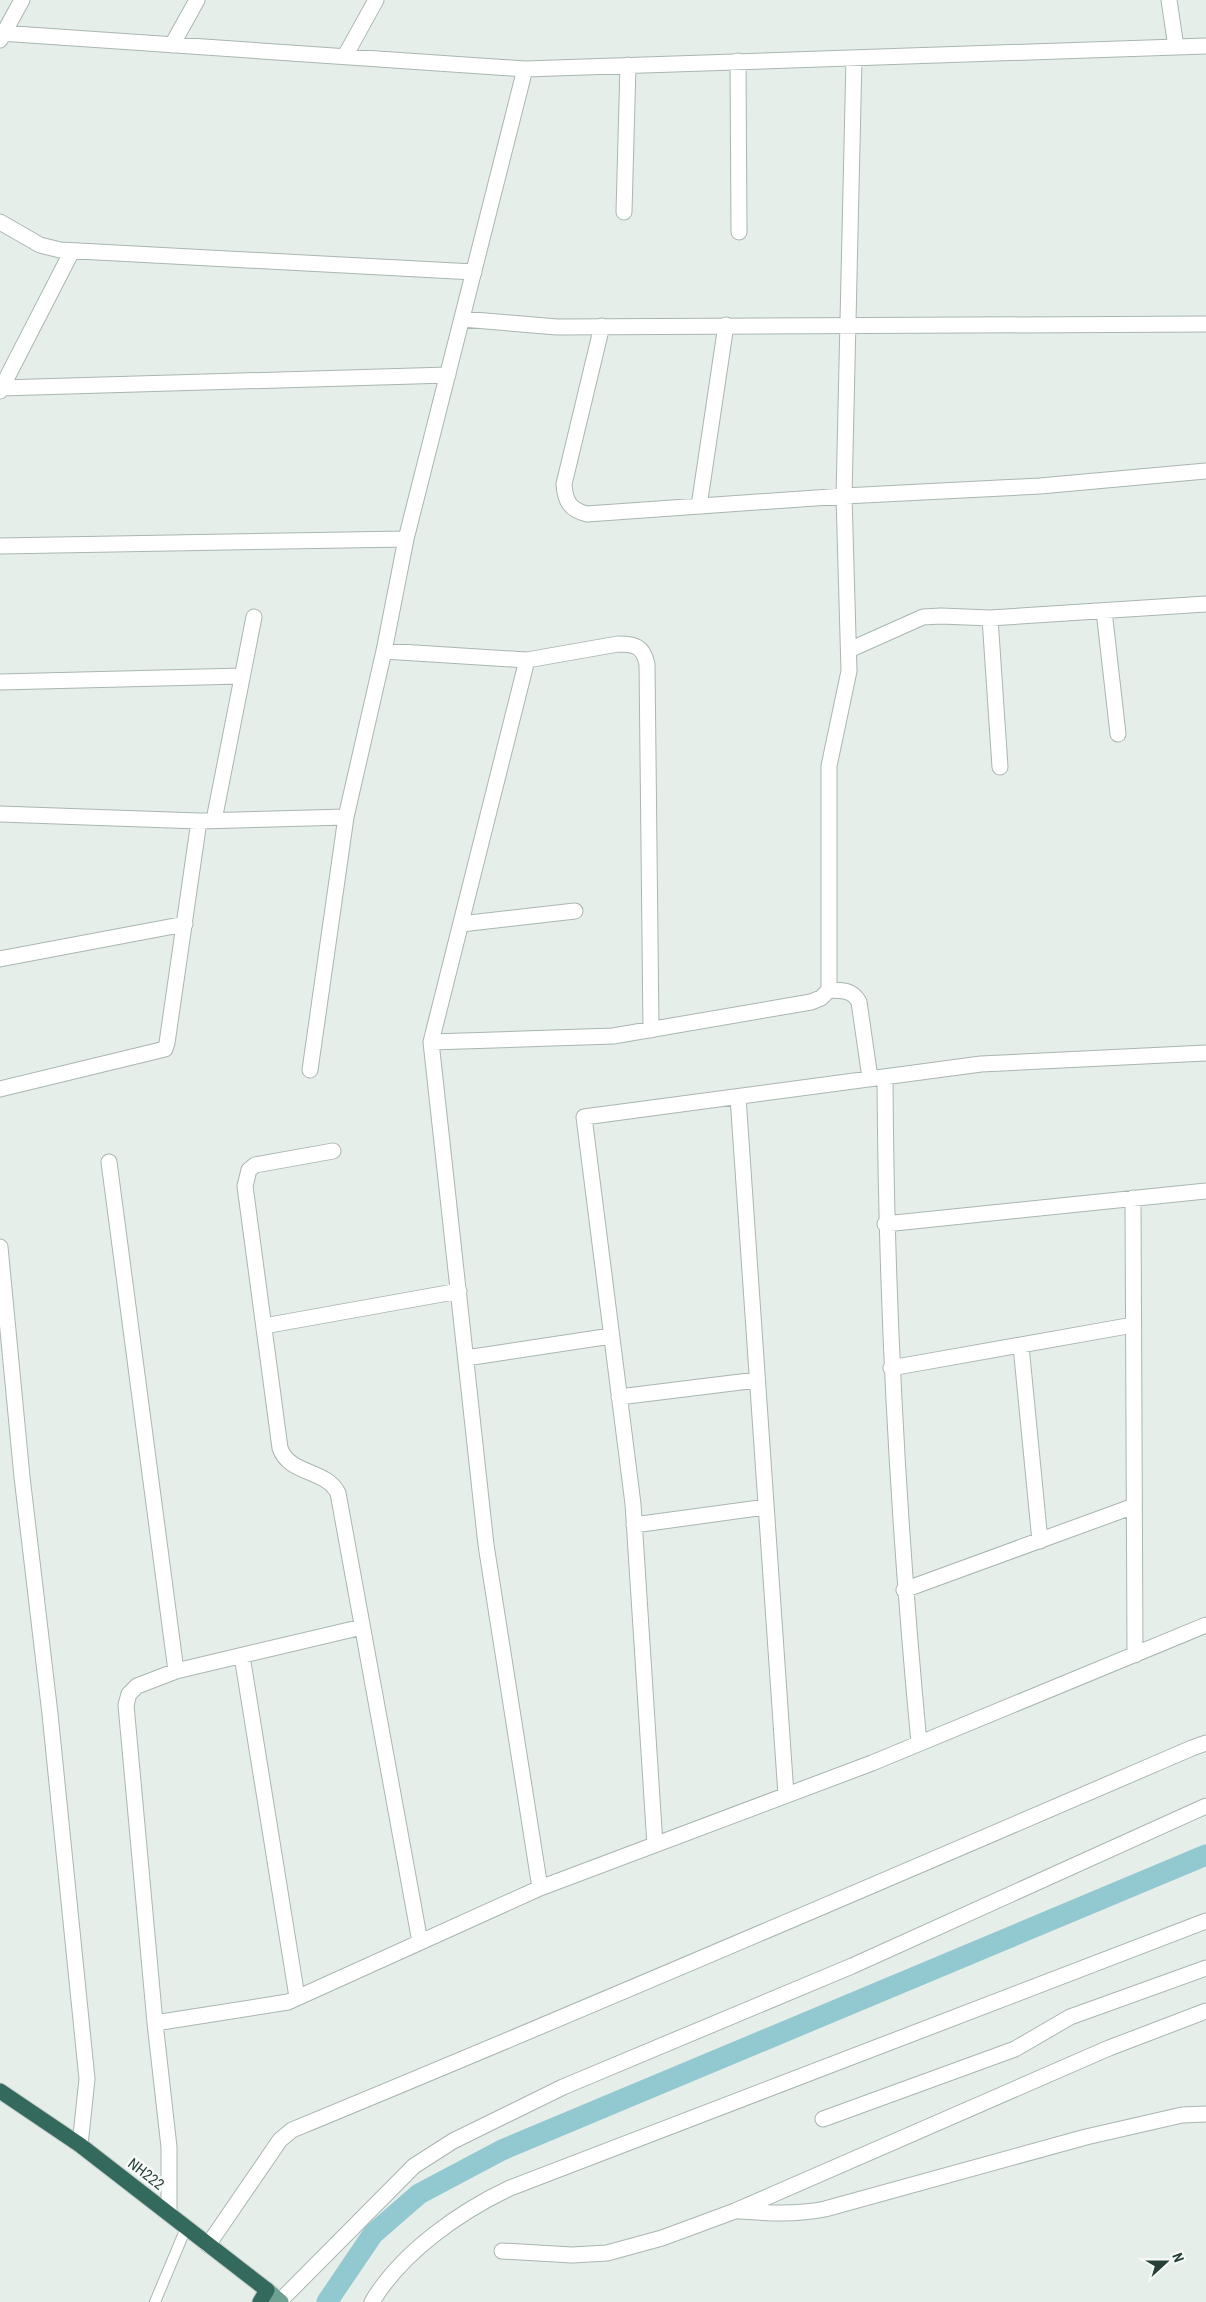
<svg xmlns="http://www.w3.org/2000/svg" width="1206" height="2302" font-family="'Roboto Condensed',sans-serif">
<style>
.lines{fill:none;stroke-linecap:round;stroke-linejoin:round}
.canal{stroke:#92c8cf;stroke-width:21}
.lane-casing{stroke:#a9b6b1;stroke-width:12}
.street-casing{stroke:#a9b6b1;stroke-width:17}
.primary-casing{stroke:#c2cac7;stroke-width:17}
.highway-casing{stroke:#c2cac7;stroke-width:17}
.lane{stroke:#fff;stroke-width:10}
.street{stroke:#fff;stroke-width:15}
.primary{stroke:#6da191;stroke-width:15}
.highway{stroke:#336a5d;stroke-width:15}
.labels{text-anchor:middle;stroke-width:5;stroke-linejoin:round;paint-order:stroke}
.street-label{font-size:15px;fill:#264037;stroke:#f7faf8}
</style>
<rect width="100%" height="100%" fill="#e6eeea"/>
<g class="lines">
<path class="canal" d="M327,2302L373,2234L419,2194L502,2150L1206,1855"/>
<defs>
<path id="lane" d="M155,2302L186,2228"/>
<path id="street" d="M1169,0L1176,47
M0,33L525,69L1206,46
M0,40L22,0
M172,45L197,0
M345,56L376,0
M738,61L739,232
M624,212L628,65
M0,222L40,245L60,250L474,272
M462,319L557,327L1206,324
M602,326L564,484C565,501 570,510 587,514L844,496L1040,486L1206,471
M1,388L448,375
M0,391L72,251
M699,506L726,325
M0,546L406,539
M1104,611L1118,734
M990,618L1000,767
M849,650L923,617L941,616L990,618L1206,604
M527,660L618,644C635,644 643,646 647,664L651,1030
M0,682L242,676
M0,814L199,821L346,817L384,651L406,539L525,69
M214,820L254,617
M461,924L575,911
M0,959L185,924
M829,990C842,991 852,989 859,1002L870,1078
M431,1042L613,1036L811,1002L821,998L829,990V766L849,671L844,496L854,58
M310,1070L346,817
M885,1077C886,1299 898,1521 919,1743
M0,1089L165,1049L167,1043L199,821
M738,1097L786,1795
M333,1151L255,1165L249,1170L245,1186L280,1448C289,1475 326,1469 338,1493L420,1942
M109,1162L176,1671
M1133,1198L1135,1655
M885,1224L1206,1191
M0,1247L22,1477L50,1714L87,2079L80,2145
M264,1326L459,1291
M1021,1346L1040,1541
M466,1358L611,1336
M891,1368L1133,1325
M619,1397L757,1380
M634,1525L766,1507
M904,1590L1134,1506
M242,1656L297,1997
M655,1845L633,1504L584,1117L981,1064L1206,1053
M540,1888L872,1763L1206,1625
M155,2023L126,1705L129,1694L137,1686L176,1671L362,1627
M823,2119L1015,2049L1070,2017L1206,1968
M739,2211C768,2213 796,2215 825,2209L1086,2137L1182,2115L1206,2114
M169,2214V2147L155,2023L288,2002L540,1888L486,1545L431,1042L527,660L384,651
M208,2245L280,2140L292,2130C593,2006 893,1877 1192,1748L1206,1743
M502,2251L572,2255L607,2253L662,2238L735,2211L1109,2048L1206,2011
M280,2301L414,2166L453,2141L563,2087L852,1966L1206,1806
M372,2302C401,2253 459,2212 510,2188L1206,1921"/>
<path id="primary" d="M267,2290L281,2302"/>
<path id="highway" d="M0,2091L80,2145L267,2290L260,2302"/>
</defs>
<use href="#lane" class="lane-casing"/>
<use href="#street" class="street-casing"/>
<use href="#primary" class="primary-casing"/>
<use href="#highway" class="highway-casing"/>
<use href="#lane" class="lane"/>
<use href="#street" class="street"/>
<use href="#primary" class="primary"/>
<use href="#highway" class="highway"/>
</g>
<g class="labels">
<g class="street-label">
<text transform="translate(146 2174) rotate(38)" y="5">NH222</text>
</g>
</g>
<g transform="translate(1166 2262) rotate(69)" stroke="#f7faf8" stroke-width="4" paint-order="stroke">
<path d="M0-4L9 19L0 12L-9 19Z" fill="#264037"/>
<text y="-8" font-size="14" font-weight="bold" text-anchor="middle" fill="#264037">N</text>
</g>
</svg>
